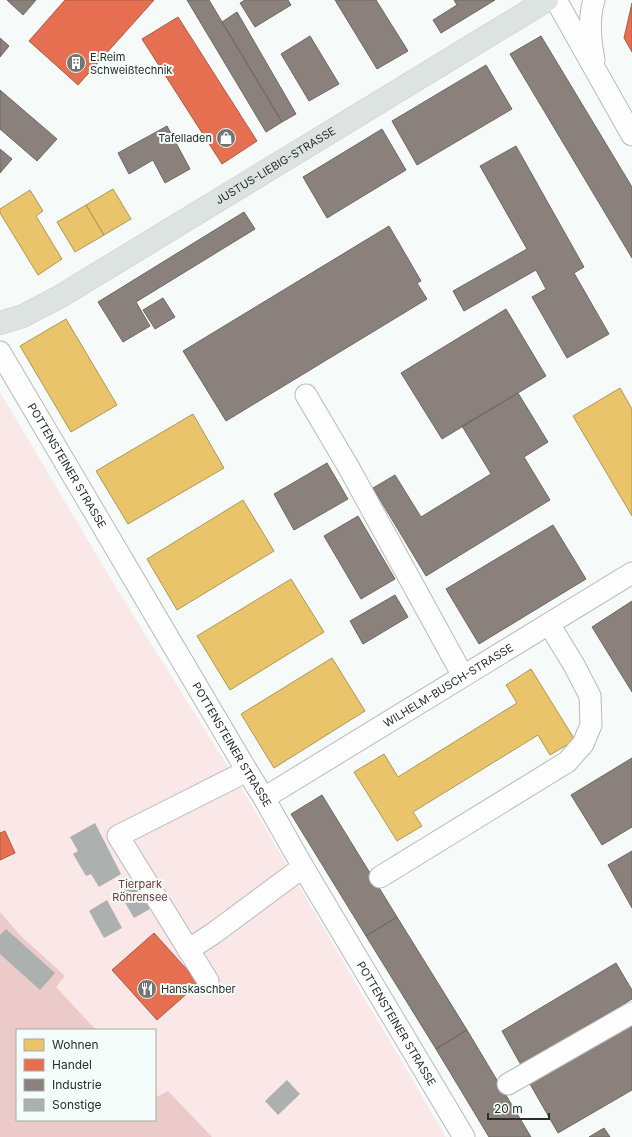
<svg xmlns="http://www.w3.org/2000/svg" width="632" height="1137" font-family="Inter,sans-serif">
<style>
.green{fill:#f9e8e7;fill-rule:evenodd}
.water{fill:#eccaca}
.homes{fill:#e9c46a;stroke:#af9757}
.shops{fill:#e76f51;stroke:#ae5b46}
.industry{fill:#8a817c;stroke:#6d6864}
.building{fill:#acb0af}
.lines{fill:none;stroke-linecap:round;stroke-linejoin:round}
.minor-casing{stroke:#b7bbba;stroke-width:23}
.major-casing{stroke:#d5d8d7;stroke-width:24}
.minor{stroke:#fefefe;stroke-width:21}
.major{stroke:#dce3e1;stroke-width:22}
.labels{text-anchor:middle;stroke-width:4;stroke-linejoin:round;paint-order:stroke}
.poi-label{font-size:11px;fill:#292d2c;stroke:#f4fdfa;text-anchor:start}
.street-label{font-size:11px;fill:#292d2c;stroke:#f4fdfa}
.park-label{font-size:11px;fill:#75353a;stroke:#f4fdfa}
</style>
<rect width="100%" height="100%" fill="#f6fbf9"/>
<path class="green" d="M0,392L117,589L247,797L446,1137H0ZM17,1030H155V1120H17Z"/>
<path class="water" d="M0,912L20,935L65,976L56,987L96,1030H17V1120H155V1095L157,1097L168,1091L212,1137H0Z"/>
<path class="homes" d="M113,189L131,219L104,235L86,205Z
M30,190L43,211L36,216L62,259L38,275L0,213V209Z
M86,205L104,235L75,252L57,222Z
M66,319L117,405L71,432L20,346Z
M620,388L632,409V516L573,416Z
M193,414L224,468L128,524L96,471Z
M243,500L274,551L177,610L147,559Z
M291,579L324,632L230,690L197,636Z
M332,658L365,711L274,768L241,714Z
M531,669L575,740L550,755L538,735L413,812L422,826L397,841L354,772L384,754L398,777L517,703L506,685Z"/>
<path class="shops" d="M65,0H154L78,85L29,41Z
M632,3V52L624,38Z
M178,17L257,141L222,164L142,39Z
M5,831L15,853L0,860V833Z
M154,933L199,983L157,1020L112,970Z"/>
<path class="industry" d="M7,0H36L23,15Z
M187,0H209L282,122L266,132Z
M245,0H288L291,5L255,27L240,3Z
M335,0H376L408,51L377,69Z
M454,0H495L441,33L433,20L457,5Z
M237,12L296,114L282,122L222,22Z
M310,36L339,84L309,101L281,54Z
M541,36L632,187V258L510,54Z
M0,38L9,46L0,57Z
M486,65L512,109L417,165L392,121Z
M0,90L57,139L37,161L0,129Z
M167,126L190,169L165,183L153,160L129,174L118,153Z
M382,129L406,170L327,218L303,177Z
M516,146L584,267L574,273L609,334L567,358L532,297L546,289L536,270L464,311L453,291L527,249L480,166Z
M0,149L12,159L0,173Z
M244,212L255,229L136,302L150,326L123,342L98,302Z
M389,226L421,281L417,283L427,299L226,421L183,351Z
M163,298L175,317L155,329L143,310Z
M506,309L546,376L442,439L401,373Z
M518,393L548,442L524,457L550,500L426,576L373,488L395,475L421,517L491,474L462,426Z
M327,463L348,499L294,530L274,494Z
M358,516L395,579L361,599L324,536Z
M553,525L586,579L479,644L446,589Z
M395,595L408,617L363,644L350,621Z
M632,601V692L592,627Z
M632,758V827L602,845L571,795Z
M322,795L397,917L366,936L291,814Z
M632,851V908L608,865Z
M397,917L467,1030L436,1049L366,936Z
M616,963L632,990V999L521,1065L502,1031Z
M632,1024V1090L558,1133L530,1084Z
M467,1030L531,1137H489L436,1049Z
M604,1128L610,1137H589Z"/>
<path class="building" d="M95,823L121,874L99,887L91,874L86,876L73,854L78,851L70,837Z
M136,883L150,909L134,918L119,892Z
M107,900L122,928L104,938L89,911Z
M6,929L55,973L40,990L0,954V935Z
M287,1080L300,1094L278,1115L265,1101Z"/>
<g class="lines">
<defs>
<g id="minor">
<path d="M556,0L632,135"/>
<path d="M594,0C588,20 590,40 594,60"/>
<path id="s1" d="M0,352L247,771L264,798L303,867L464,1137"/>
<path d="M306,395L349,468L463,676"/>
<path id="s2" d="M264,798L632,573"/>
<path d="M380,877L567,762L583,744L591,725L590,696L574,665L549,624"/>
<path d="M188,950L214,933L303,867"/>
<path d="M208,981L118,836L247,771"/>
<path d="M508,1084L632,1013"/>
</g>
<g id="major">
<path id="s3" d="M0,323L23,316L61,296L547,0"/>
</g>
</defs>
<use href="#minor" class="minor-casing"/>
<use href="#major" class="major-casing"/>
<use href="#minor" class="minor"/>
<use href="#major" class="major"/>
</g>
<defs>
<symbol id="building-disc" viewBox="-11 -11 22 22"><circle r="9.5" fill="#717574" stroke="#f4fdfa"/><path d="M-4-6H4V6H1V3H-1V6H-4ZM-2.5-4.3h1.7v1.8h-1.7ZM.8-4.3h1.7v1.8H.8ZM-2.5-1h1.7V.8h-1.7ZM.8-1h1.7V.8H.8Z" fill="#fff"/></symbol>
<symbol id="shop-disc" viewBox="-11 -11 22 22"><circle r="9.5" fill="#717574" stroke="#f4fdfa"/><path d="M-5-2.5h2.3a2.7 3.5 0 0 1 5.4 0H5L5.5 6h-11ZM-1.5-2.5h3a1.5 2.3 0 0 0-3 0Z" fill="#fff"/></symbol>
<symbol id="restaurant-disc" viewBox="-11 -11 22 22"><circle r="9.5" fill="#717574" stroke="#f4fdfa"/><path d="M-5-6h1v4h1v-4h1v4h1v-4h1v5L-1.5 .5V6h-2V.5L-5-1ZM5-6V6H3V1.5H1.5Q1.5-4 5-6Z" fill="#fff"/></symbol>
</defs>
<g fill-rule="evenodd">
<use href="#building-disc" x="65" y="52" width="22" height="22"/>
<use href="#shop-disc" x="215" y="127" width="22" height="22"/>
<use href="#restaurant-disc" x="136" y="978" width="22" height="22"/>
</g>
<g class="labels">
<g class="poi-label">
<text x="90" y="61">E.Reim<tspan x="90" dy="13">Schweißtechnik</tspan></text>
<text x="212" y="142" text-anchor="end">Tafelladen</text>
<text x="161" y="993">Hanskaschber</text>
</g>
<g class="street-label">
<text dy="4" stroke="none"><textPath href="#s3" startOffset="318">JUSTUS-LIEBIG-STRASSE</textPath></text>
<text dy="4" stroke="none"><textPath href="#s1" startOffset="132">POTTENSTEINER STRASSE</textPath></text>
<text dy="4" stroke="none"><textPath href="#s2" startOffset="216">WILHELM-BUSCH-STRASSE</textPath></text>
<text dy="4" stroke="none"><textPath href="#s1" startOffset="456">POTTENSTEINER STRASSE</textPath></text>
<text dy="4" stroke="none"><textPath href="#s1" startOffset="780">POTTENSTEINER STRASSE</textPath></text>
</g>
<g class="park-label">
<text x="140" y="888">Tierpark<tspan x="140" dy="13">Röhrensee</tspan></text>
</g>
</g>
<rect x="16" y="1029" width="140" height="92" fill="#f4fdfa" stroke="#a3aaa8"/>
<rect x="24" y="1039" width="20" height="12" fill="#e9c46a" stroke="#a3aaa8"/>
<text x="52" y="1049" font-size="12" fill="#292d2c">Wohnen</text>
<rect x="24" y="1059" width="20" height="12" fill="#e76f51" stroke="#a3aaa8"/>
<text x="52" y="1069" font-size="12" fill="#292d2c">Handel</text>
<rect x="24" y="1079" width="20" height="12" fill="#8a817c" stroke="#a3aaa8"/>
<text x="52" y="1089" font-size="12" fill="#292d2c">Industrie</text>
<rect x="24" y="1099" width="20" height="12" fill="#acb0af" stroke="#a3aaa8"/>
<text x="52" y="1109" font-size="12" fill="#292d2c">Sonstige</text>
<path d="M488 1113v6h61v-6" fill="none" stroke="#292d2c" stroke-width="2"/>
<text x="494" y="1113" font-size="12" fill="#292d2c" stroke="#f4fdfa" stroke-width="3" paint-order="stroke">20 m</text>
</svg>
